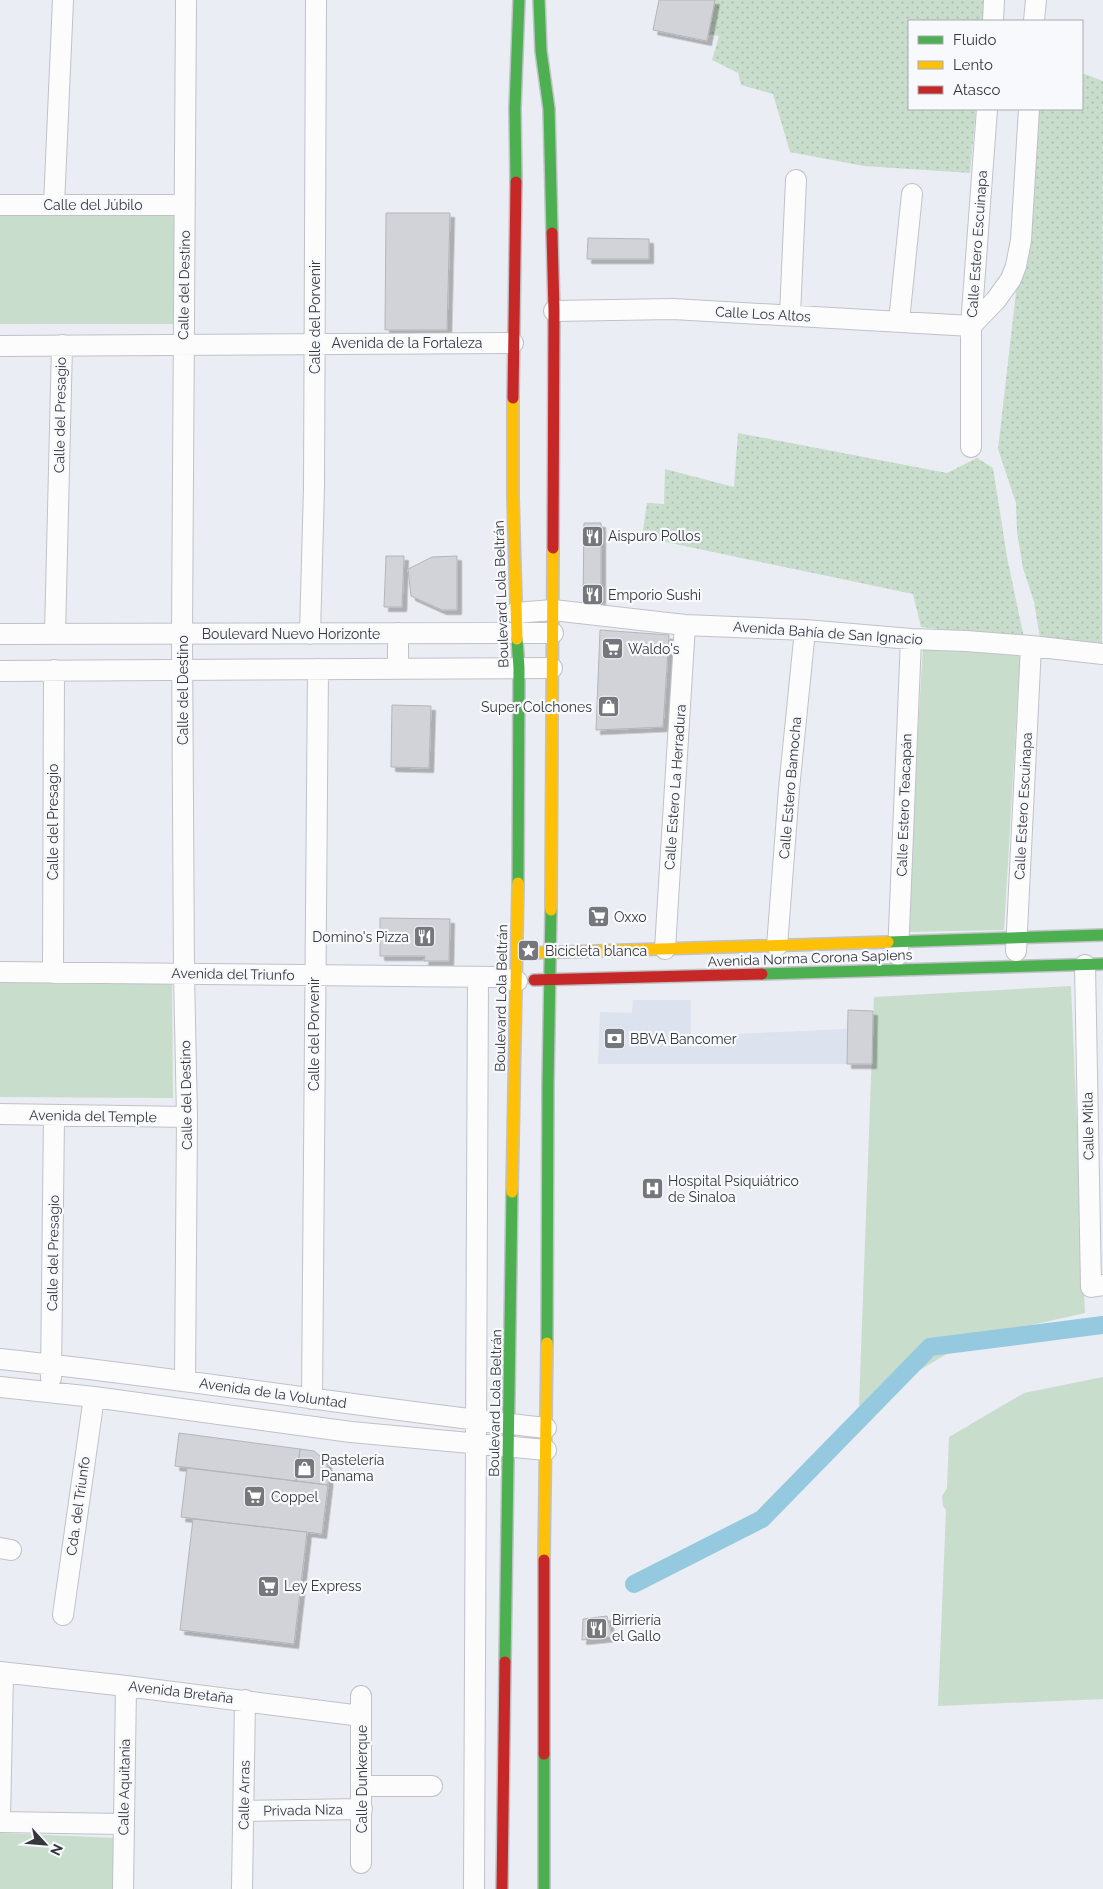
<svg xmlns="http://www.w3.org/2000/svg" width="1103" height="1889" font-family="Raleway,sans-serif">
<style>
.built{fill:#dce2ee}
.grass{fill:url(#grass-dots)}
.green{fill:#c8ddcb}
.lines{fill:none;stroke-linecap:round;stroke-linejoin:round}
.canal{stroke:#94c9df;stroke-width:18}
.building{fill:#d1d3d8;stroke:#b3b5ba;filter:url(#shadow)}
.street-casing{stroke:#c0c2c7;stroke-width:22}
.fast-casing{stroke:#c0c2c7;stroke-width:14}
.slow-casing{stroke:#c0c2c7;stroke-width:14}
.jam-casing{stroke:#c0c2c7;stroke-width:14}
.street{stroke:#fcfcfd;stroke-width:20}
.fast{stroke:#4caf50;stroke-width:11}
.slow{stroke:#ffc107;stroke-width:11}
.jam{stroke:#c62828;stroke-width:11}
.labels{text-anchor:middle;stroke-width:4.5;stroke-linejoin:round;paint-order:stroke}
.street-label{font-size:14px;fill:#35373b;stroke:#f7f9fd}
.poi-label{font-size:14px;fill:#35373b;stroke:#f7f9fd;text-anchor:start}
</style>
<defs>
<pattern id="grass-dots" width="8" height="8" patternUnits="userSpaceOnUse" patternTransform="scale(1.25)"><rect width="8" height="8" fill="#c8ddcb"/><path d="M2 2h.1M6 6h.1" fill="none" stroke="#acbeaf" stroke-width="1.8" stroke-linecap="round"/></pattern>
<filter id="shadow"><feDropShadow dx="4.5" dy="4.5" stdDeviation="0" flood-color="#0004"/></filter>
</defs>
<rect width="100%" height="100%" fill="#eaedf3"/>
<path class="built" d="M633,1000H691V1036L847,1029V1064H598L600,1012L632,1013Z"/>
<path class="grass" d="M705,0H985L983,21H909V109H976L970,173L864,166L790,152L773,94L741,85L738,73L712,60L719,36L698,33Z
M1082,73L1103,81L1102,646L1040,638L1034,602L1023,568L1017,532L1016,503L998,449L1037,109H1082Z
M738,433L947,473L977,458L993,468L1007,557L1024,638L921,627L913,594L642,537L647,503L664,504L665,469L734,487Z"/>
<path class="green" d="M175,207V324H0V209Z
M923,647L1020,656L1004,930L906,932Z
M0,980L172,981L173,1098L0,1097Z
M1071,986L1085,1313L974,1338L859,1406L874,997Z
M1103,1377V1699L938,1706L946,1510L943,1506L942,1496L947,1488L949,1437L1024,1393Z
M0,1833L117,1838L113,1889H0Z"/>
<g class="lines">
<path class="canal" d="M634,1584L762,1519L930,1347L1103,1325"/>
</g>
<path class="building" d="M659,0H715L707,41L653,30Z
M386,213H450L447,330H385Z
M588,238L649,239V259H587Z
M584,523H601V602H583Z
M386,556H404L402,607H384Z
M457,556V610H442L411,596L408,569L432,557Z
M600,630L669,635L663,727L596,730Z
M392,705L431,706L429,768L391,767Z
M380,918L450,919L449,961H424L425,956H380Z
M848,1010L873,1011L872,1064H847Z
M179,1433L300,1449L296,1481L175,1466Z
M300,1449L314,1451L326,1461L329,1471L328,1485L296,1481Z
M187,1468L328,1485L322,1534L181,1517Z
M193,1519L307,1532L294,1644L180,1630Z
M607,1616L612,1637L582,1640L583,1619Z"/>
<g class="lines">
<defs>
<path id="street" d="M993,21L994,0
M1034,21L1036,0
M0,205H185
M54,205L63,0
M554,311L673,309L971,326
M790,315L796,180
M899,321L912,194
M971,326L996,300L1011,279L1016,266L1021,240L1029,109
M0,346L513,343
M971,447V326L987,109
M515,613L553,610L685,625L805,630L911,639L966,641L1031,646L1103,654
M398,633V669
M0,634L553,633
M55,634L62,345
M310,634L314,487L316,0
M0,671L552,668
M777,946L789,789L805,630
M665,949L685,625
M1016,951L1031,646
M898,955L911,639
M1085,965L1091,1287L1103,1285
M0,972L497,977L517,981
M53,973L54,670
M0,1114L187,1117
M0,1359C183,1378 364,1408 546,1428
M51,1378L54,1115
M185,1381L187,1117L184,974L182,634L186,0
M0,1387L94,1397L351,1432L546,1450
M312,1399L318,669
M0,1548L11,1550
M63,1615L94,1397
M0,1672L126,1686L361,1716
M361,1696V1863
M362,1786H432
M244,1811L362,1809
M0,1819L3,1673
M0,1822L123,1824
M123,1889L126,1686
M242,1889L245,1700
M474,1889L478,977"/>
<path id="fast" d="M539,0L541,51L549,109L552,233
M516,182L515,108L519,0
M517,639L519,668L518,883
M888,942L1103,935
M762,974L1103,964
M547,1343L548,1084L551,910
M505,1662L512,1192
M544,1754V1889"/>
<path id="slow" d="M513,398V497L517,639
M551,910L553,548
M532,953L888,942
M512,1192L518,883
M544,1560L547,1343"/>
<path id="jam" d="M552,233L554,311L553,548
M513,398L516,182
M534,980L762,974
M544,1560V1754
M502,1889L505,1662"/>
</defs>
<use href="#street" class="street-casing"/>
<use href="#fast" class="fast-casing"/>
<use href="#slow" class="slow-casing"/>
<use href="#jam" class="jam-casing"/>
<use href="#street" class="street"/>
<use href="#fast" class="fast"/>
<use href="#slow" class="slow"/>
<use href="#jam" class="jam"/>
</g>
<defs>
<symbol id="restaurant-square" viewBox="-11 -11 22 22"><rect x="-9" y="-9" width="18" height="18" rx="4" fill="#74777b" stroke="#f7f9fd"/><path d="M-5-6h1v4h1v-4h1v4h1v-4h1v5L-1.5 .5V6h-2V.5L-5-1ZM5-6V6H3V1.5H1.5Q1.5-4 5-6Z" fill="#fff"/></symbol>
<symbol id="supermarket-square" viewBox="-11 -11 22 22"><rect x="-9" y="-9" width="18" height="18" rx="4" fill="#74777b" stroke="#f7f9fd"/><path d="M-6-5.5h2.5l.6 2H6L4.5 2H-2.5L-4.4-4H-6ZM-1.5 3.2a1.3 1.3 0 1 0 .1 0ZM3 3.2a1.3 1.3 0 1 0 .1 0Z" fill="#fff"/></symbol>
<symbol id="shop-square" viewBox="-11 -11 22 22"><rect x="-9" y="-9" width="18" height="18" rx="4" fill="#74777b" stroke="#f7f9fd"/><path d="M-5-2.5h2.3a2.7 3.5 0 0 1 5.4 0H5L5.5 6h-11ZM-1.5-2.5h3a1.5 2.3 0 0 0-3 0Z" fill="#fff"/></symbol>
<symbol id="sight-square" viewBox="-11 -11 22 22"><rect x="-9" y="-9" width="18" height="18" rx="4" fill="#74777b" stroke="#f7f9fd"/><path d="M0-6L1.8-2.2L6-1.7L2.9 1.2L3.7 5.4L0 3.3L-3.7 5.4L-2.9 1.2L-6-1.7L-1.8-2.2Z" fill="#fff"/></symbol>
<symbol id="bank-square" viewBox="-11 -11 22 22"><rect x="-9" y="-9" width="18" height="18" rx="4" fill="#74777b" stroke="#f7f9fd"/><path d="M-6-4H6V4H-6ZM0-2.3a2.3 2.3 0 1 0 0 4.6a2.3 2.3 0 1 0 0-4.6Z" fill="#fff"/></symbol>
<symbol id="hospital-square" viewBox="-11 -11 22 22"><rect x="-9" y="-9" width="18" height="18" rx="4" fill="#74777b" stroke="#f7f9fd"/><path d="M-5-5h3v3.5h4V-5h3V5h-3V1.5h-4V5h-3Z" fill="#fff"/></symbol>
</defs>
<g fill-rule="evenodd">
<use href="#restaurant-square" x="580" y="524" width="25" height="25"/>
<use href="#restaurant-square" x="580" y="582" width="25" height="25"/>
<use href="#supermarket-square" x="600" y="636" width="25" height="25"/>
<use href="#shop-square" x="596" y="694" width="25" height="25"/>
<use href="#supermarket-square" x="586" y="904" width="25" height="25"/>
<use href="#restaurant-square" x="412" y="924" width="25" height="25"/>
<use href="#sight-square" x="516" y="938" width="25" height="25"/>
<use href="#bank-square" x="602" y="1026" width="25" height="25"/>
<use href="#hospital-square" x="640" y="1176" width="25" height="25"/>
<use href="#shop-square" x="292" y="1456" width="25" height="25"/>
<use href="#supermarket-square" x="242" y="1484" width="25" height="25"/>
<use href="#supermarket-square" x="256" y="1574" width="25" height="25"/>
<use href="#restaurant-square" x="584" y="1616" width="25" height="25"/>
</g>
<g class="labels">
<g class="street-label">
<text x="93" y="210">Calle del Júbilo</text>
<text transform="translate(977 244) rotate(-86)" y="5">Calle Estero Escuinapa</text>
<text transform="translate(184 285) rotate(-89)" y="5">Calle del Destino</text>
<text transform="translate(763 314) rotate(3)" y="5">Calle Los Altos</text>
<text transform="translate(315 317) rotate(-90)" y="5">Calle del Porvenir</text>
<text x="407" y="348">Avenida de la Fortaleza</text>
<text transform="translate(60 415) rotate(-89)" y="5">Calle del Presagio</text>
<text transform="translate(501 594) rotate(-92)" y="5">Boulevard Lola Beltrán</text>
<text transform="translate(828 633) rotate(4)" y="5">Avenida Bahía de San Ignacio</text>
<text x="291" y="639">Boulevard Nuevo Horizonte</text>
<text transform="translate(183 690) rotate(-90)" y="5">Calle del Destino</text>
<text transform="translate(675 787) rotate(-86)" y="5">Calle Estero La Herradura</text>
<text transform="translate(790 788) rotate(-85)" y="5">Calle Estero Bamocha</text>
<text transform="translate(904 805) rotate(-88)" y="5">Calle Estero Teacapán</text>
<text transform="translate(1023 806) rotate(-87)" y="5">Calle Estero Escuinapa</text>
<text transform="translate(53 822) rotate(-90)" y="5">Calle del Presagio</text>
<text transform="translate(810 958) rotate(-2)" y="5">Avenida Norma Corona Sapiens</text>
<text transform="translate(233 974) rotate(1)" y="5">Avenida del Triunfo</text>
<text transform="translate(501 998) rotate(-89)" y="5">Boulevard Lola Beltrán</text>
<text transform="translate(314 1034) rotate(-90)" y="5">Calle del Porvenir</text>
<text transform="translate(186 1095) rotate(-91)" y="5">Calle del Destino</text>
<text transform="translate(93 1116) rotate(1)" y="5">Avenida del Temple</text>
<text transform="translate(1088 1126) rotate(-91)" y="5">Calle Mitla</text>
<text transform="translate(53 1253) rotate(-89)" y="5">Calle del Presagio</text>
<text transform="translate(273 1393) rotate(8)" y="5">Avenida de la Voluntad</text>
<text transform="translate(495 1403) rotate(-89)" y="5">Boulevard Lola Beltrán</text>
<text transform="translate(78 1506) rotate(-82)" y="5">Cda. del Triunfo</text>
<text transform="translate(181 1692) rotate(7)" y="5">Avenida Bretaña</text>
<text transform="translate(362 1779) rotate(-90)" y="5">Calle Dunkerque</text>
<text transform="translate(124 1787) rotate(-89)" y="5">Calle Aquitania</text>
<text transform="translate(244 1795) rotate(-89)" y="5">Calle Arras</text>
<text transform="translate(303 1810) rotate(-1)" y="5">Privada Niza</text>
</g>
<g class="poi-label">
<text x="608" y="541">Aispuro Pollos</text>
<text x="608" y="600">Emporio Sushi</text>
<text x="628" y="654">Waldo's</text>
<text x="592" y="712" text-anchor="end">Super Colchones</text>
<text x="614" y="922">Oxxo</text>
<text x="409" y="942" text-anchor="end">Domino's Pizza</text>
<text x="545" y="956">Bicicleta blanca</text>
<text x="630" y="1044">BBVA Bancomer</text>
<text x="668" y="1186">Hospital Psiquiátrico<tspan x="668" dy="16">de Sinaloa</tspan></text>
<text x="321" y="1465">Pastelería<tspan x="321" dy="16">Panama</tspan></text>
<text x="271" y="1502">Coppel</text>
<text x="284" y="1591">Ley Express</text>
<text x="612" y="1625">Birriería<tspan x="612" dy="16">el Gallo</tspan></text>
</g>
</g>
<rect x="908" y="20" width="175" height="90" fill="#f7f9fd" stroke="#a9abaf"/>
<rect x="918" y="36" width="25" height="8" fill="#4caf50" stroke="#a9abaf"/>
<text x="953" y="45" font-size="15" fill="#35373b">Fluido</text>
<rect x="918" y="61" width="25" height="8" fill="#ffc107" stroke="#a9abaf"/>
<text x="953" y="70" font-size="15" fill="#35373b">Lento</text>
<rect x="918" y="86" width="25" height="8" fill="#c62828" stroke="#a9abaf"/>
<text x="953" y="95" font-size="15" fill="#35373b">Atasco</text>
<g transform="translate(45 1844) rotate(116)" stroke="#f7f9fd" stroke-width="4" paint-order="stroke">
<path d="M0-4L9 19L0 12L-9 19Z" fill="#35373b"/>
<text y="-8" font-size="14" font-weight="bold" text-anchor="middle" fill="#35373b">N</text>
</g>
</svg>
